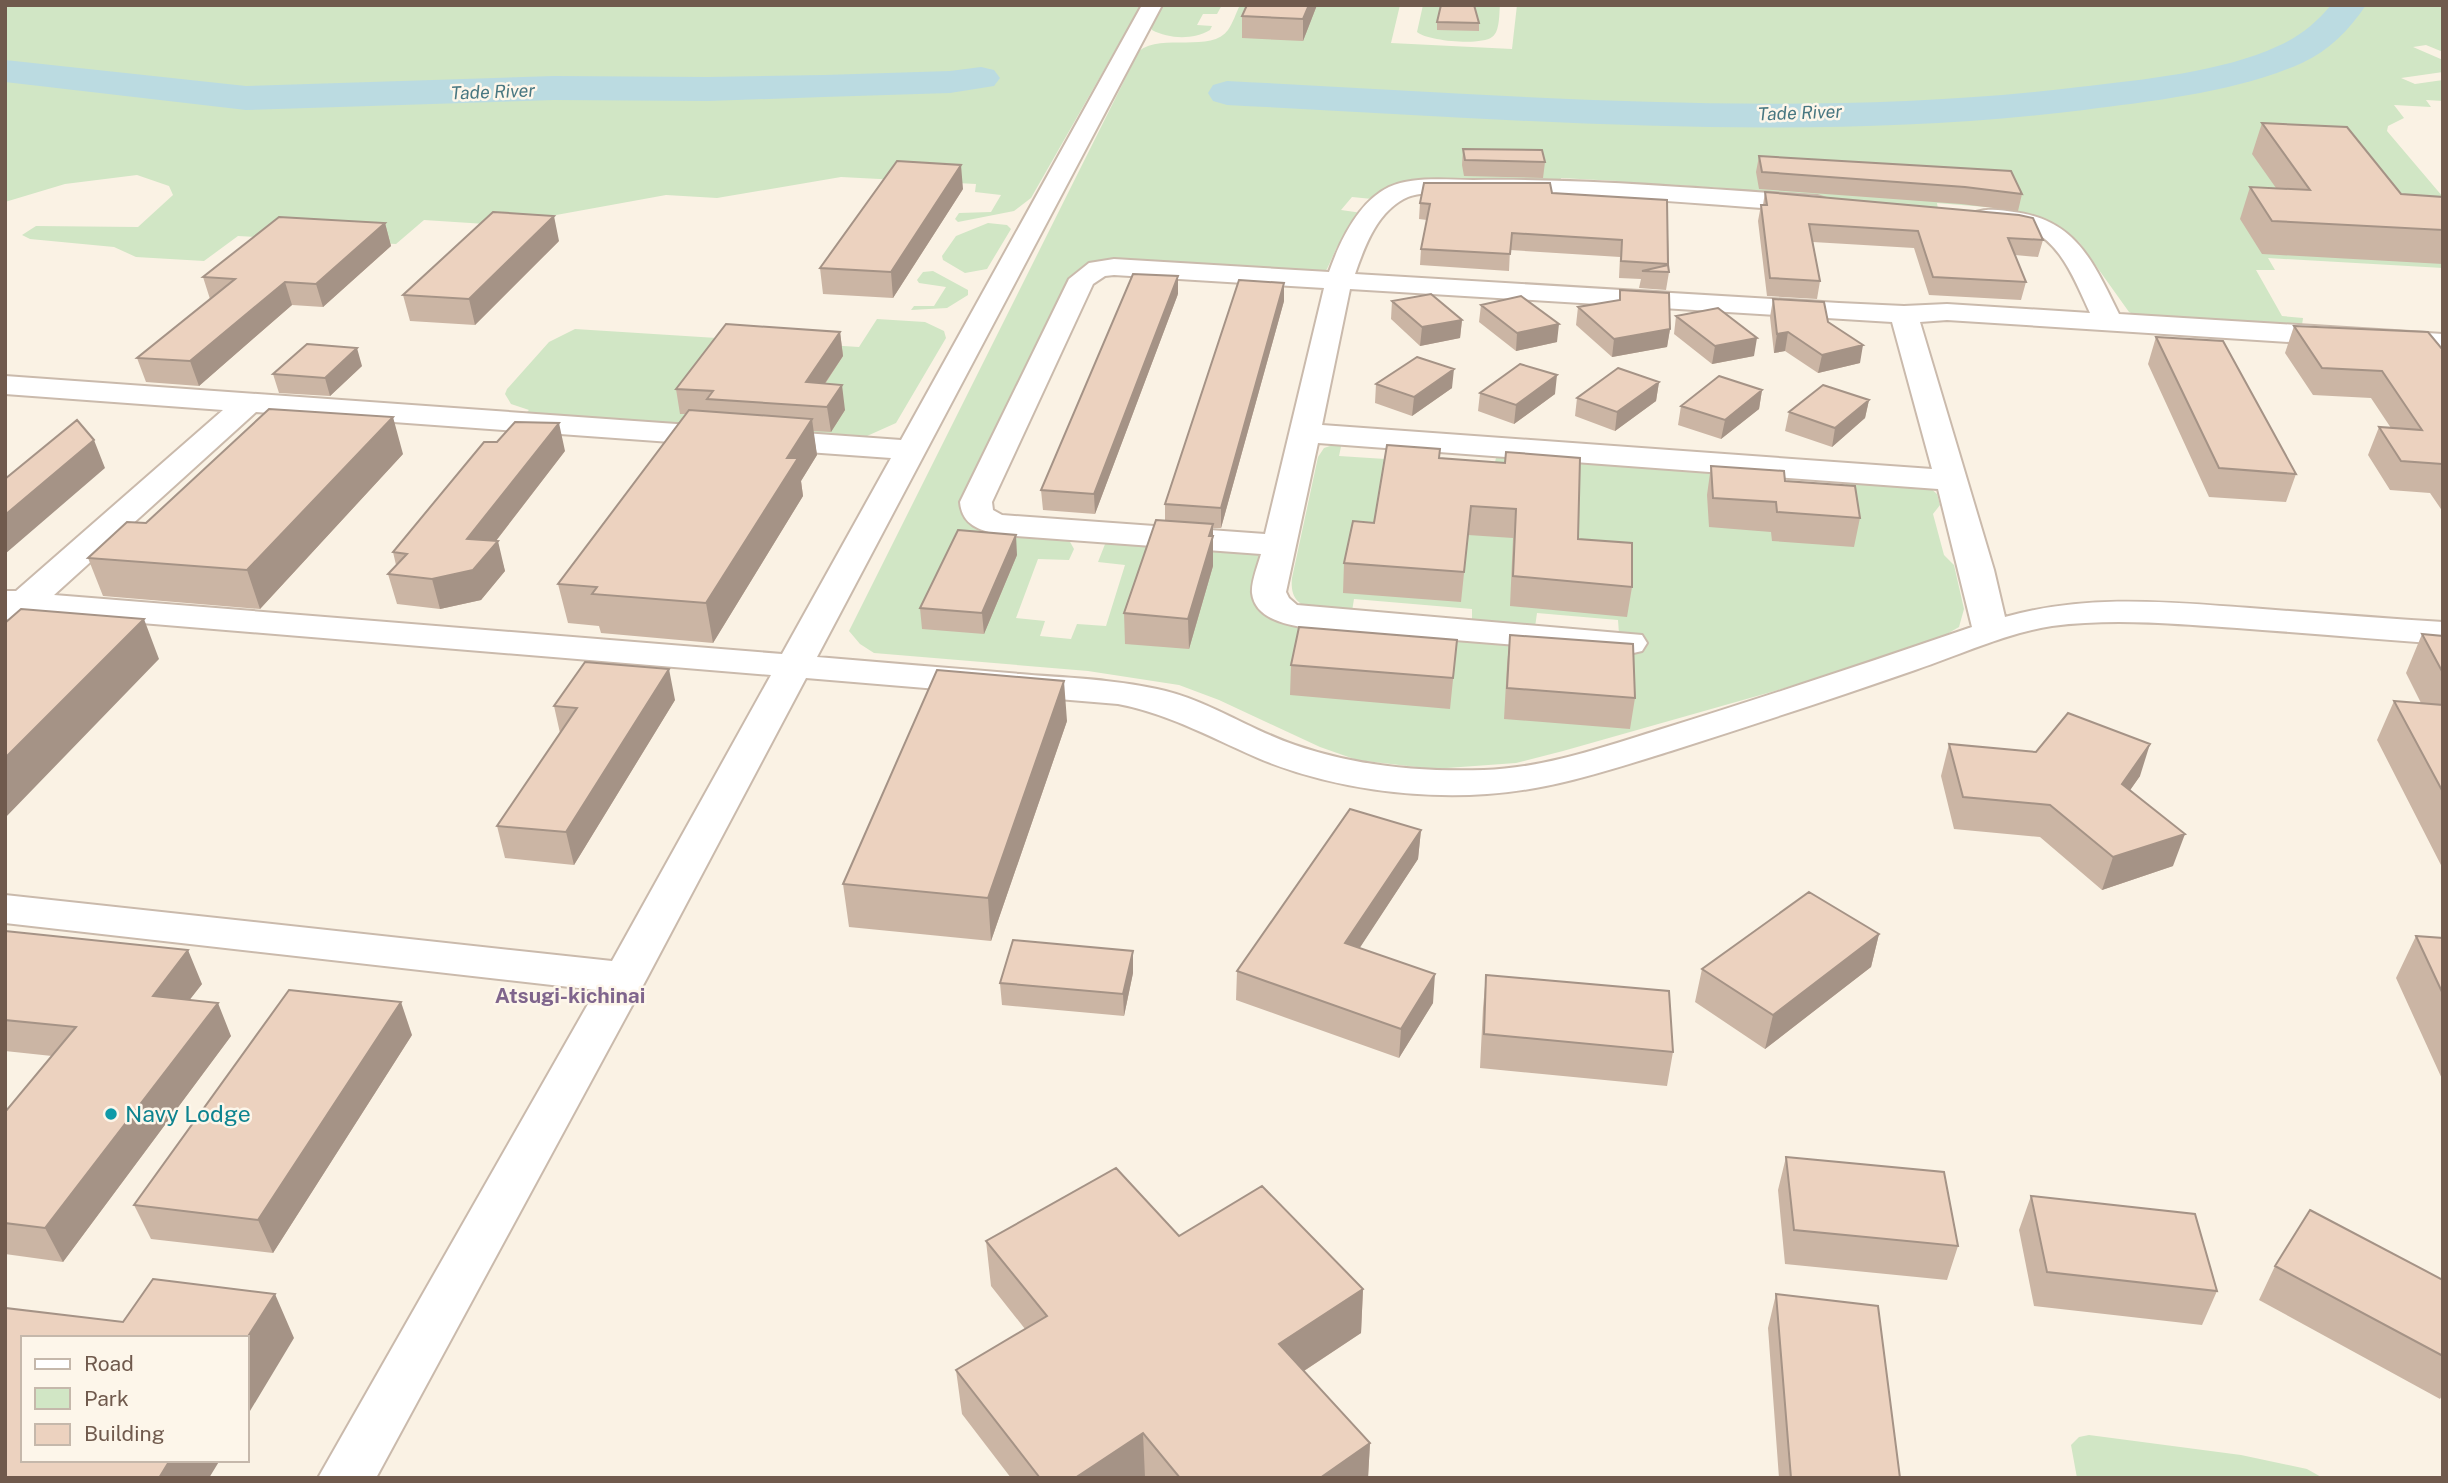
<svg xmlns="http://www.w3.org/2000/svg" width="2448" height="1483" font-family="'Public Sans',sans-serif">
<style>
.green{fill:#d1e6c5}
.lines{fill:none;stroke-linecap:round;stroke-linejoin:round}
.river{fill:#bbdbe1;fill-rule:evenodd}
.minor-casing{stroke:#cabaac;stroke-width:4}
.minor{fill:#fff;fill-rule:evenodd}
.wall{fill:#cbb5a4}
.shaded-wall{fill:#a59386}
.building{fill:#ecd2bf;stroke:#a59386;stroke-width:2}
.culture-dot{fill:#0f9aa8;stroke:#fdf6ea;stroke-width:2.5}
.labels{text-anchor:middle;stroke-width:5;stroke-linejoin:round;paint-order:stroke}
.far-water-label{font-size:18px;font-style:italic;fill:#487781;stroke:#fdf6ea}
.neighbourhood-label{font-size:21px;font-weight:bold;fill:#7f658c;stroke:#fdf6ea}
.near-culture-label{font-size:23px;fill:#0d838f;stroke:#fdf6ea;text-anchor:start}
</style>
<rect width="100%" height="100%" fill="#faf2e4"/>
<path class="green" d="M5,5H1141L1031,198L1014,211L958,222L955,219L959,213L991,212L1001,195L975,192L976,184L841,177L717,198L666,195L501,225L424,220L396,244L238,236L204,261L136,257L114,247L30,239L22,235L36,226L138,227L173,195L169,186L137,175L65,184L5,202Z
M1163,5H1222L1217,14H1203L1197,25L1212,26L1210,30C1193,40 1169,39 1152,30L1151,26Z
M1240,5H1400L1391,43L1512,49L1517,5H2443V52L2426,45L2413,47L2443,60V72L2401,78L2415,84L2443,80V101L2426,100L2431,107L2394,105L2404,118L2388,126L2387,131L2443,197V268L2268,258L2275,270H2256L2282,316L2303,318L2302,325L2293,327L2137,316L2129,312L2079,242L2069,235L2000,215L1998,208L1937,203L1938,209L1735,195L1734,189L1676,185L1675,192L1617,188V181L1561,178L1560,185L1389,187L1372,199L1352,197L1341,210L1362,213L1337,247L1327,269L1321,274L1086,268L1074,275L962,511L965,520L974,527L1069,540L1074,549L1069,560L1038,559L1016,618L1045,621L1040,636L1071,639L1077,624L1106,626L1125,565L1098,562L1107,539L1244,550L1262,554L1259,598L1436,654L1440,634H1619L1618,620L1537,613L1535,627L1472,622V609L1354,599L1352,611C1324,608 1288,616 1292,578L1318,457L1324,448L1342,442L1339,456L1494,466L1497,454L1771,473L1775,489L1847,493L1845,479L1929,487L1937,494L1940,505L1933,514L1944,555L1954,565L1964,609L1959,627L1935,641L1806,682L1563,751L1516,763L1433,769L1357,760L1320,747L1219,700L1179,685L1088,671L874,653L860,644L849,631L1139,51C1162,33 1212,53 1228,30C1233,23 1236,13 1240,5Z
M1423,5H1500C1499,14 1500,32 1492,37C1481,46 1427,41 1417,32Z
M988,223L1007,225L1011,229L987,269L965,273L943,260L942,256L956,236Z
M933,271L968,290V295L947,308L911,310L914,306H934L946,287L919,283L917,280L923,272Z
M877,319L925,322L944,331L946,338L896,423L867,436L526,413L529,410L511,404L505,394L507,389L549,342L575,329L859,347Z
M2089,1435L2241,1455L2307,1469L2323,1478H2077L2071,1445L2079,1437Z"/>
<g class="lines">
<path class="river" d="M2331,5H2366C2349,30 2330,50 2302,63C2237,92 2154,101 2084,110C1800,145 1511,119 1227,105L1213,101L1208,93L1213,85L1227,81C1508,95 1799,121 2079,87C2140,80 2223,72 2278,46C2299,37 2316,23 2331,5Z
M5,60L246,86L554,76L708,77L824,75L950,71L981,67L994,70L1000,78L994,86L950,93L824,97L708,101L554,100L246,110L5,82Z"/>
<defs>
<path id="minor" d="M1142,5H1162L817,657C885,663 952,668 1020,674C1066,678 1112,679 1157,689C1206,699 1248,729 1295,745C1355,766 1421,772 1484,770C1546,768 1606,746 1665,728C1768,696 1870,662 1972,627L1938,489L1318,443L1286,592L1289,598L1297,605L1642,635L1647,643L1642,651L1629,654L1306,628C1286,624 1255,619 1252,593C1251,582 1258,565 1261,554L1001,535C980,530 962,526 960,502L1069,279L1089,263L1114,259L1329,272C1340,241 1358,202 1389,187C1414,176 1446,180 1473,180C1588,178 1702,189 1817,196L1826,199L1830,204L1826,209L1817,212C1702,204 1587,193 1472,194C1453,195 1425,190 1408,197C1378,210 1365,245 1355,274L1839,303L1904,306L1947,304L2090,313C2076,283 2060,238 2025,229C2009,224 1992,226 1976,222L1972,217L1976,212C1989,208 2002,210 2014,212C2077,220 2094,264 2119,314L2443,334V352L1947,320L1920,322L1994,570L2005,617C2087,594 2166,602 2250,608C2314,613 2379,618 2443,622V644C2374,639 2306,633 2237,628C2176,624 2114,618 2052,626C2006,633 1959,655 1915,670C1835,698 1755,724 1674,750C1613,769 1551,790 1487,794C1414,799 1333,788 1265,761C1215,740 1171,714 1118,704L806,678L647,978L376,1478H318L596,990L5,923V895L612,961L771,675L33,614C24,621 16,622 5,619V591H16L223,410L5,394V376L901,440ZM1114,275L1324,288L1265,534L1002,515L993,510L992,502L1093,284L1105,276ZM1350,289L1892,322L1932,469L1322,425ZM256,412L891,458L782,654L54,595Z"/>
</defs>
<use href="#minor" class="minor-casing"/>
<use href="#minor" class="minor"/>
</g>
<path class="wall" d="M1247,5H1317L1303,41L1242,38V16Z
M1437,22L1479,23V31L1437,30Z
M2262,123L2401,194L2443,197V264L2262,254L2240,219L2250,187L2276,188L2252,154Z
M1463,149L1545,162L1543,178L1464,176L1462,165Z
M1759,156L2022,194L2018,211L1961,204L1759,189L1756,172Z
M963,189L893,298L823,294L820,268Z
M1765,192L2043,240L2038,257L2015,255L2026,282L2021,300L1929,295L1914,248L1813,242L1820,281L1817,299L1767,296L1758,221L1761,205H1763Z
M1552,193L1667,200L1669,272L1666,290L1639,288L1641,279L1619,278L1620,257L1510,250L1509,271L1420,265L1421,249L1427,220L1419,219L1420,203Z
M385,223L391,246L323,307L292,305L199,386L146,382L137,358L210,299L203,277Z
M559,241L475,325L410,321L403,295Z
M1284,283V301L1221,528H1213V566L1189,649L1125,644L1124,613L1165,520V504Z
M1620,290L1670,329L1667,347L1612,357L1576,325L1578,307L1619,300Z
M1178,294L1095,514L1043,510L1041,490Z
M1773,299L1860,363L1818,373L1785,351L1774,353L1770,317Z
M1392,301L1462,320L1460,338L1420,346L1391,319Z
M1481,305L1557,342L1516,351L1479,322Z
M1676,316L1754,356L1712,364L1674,334Z
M2294,326L2443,350V512L2430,493L2390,490L2368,455L2379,427L2391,428L2371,398L2313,395L2285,353Z
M840,332L843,356L825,384L845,410L831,432L813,431L817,455L801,481L803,496L713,643L601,633L599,626L568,623L558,584L686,414H680L676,389Z
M2156,337L2296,474L2286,502L2209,497L2148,364Z
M362,366L330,396L279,393L273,374Z
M1659,382L1656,401L1615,431L1575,416L1577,398Z
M1376,384L1452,388L1412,416L1375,403Z
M1762,390L1759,409L1721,439L1678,425L1681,406Z
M1480,393L1555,394L1514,424L1478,411Z
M1869,400L1865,418L1832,447L1785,431L1789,412Z
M565,451L496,541L505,571L481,600L440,609L397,604L388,574L396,565L393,552Z
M403,454L260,609L103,596L88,558Z
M1439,458L1578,539L1632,587L1627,617L1510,606L1513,538L1468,535L1461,602L1343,593L1344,563L1374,523Z
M1711,466L1785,481L1860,518L1854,547L1772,541L1771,532L1709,527L1707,495Z
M1017,555L984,634L922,629L920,608Z
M2422,634L2443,636V869L2377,740L2394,701L2421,703L2406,673Z
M1510,635L1635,698L1630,729L1504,719L1507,665Z
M1457,640L1450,709L1290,695L1291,665Z
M675,700L574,865L505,858L497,826L560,733L554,706Z
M1067,721L991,941L849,927L843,884Z
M1949,744L2036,752L2140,776L2130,790L2173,866L2102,890L2040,837L1954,829L1941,776Z
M1421,830L1418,859L1359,948L1433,1003L1399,1058L1236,1000L1237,971Z
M5,931L202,984L189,1000L231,1036L63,1262L5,1254V1112L52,1056L5,1051Z
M1879,934L1871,967L1765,1049L1695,1002L1702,969Z
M2416,936L2443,938V1081L2396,978Z
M1133,973L1124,1016L1002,1005L1000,983Z
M1486,975L1673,1052L1667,1086L1480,1068L1483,1008Z
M412,1035L273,1253L151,1239L134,1205Z
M1786,1157L1958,1246L1947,1280L1785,1264L1778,1190Z
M2031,1196L2217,1291L2202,1325L2034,1306L2019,1230Z
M1179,1236L1363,1289L1361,1333L1304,1371L1370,1443L1368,1478H1146L1145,1477L1144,1478H1011L962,1414L956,1370L1025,1329L991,1286L986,1241Z
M2275,1266L2443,1280V1394L2440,1399L2259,1300Z
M1776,1294L1900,1478H1779L1768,1328Z"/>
<path class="shaded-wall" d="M1309,5H1317L1303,41V19Z
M961,165L963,189L893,298L891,272Z
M554,216L559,241L475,325L469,299Z
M385,223L391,246L323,307L316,284Z
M1178,276V294L1095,514L1094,494Z
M285,282L292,305L199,386L190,361Z
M1284,283V301L1221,528V508Z
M1462,320L1460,338L1420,346L1422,327Z
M1559,324L1557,342L1516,351L1517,333Z
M1670,329L1667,347L1612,357L1614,339Z
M840,332L843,356L809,407L806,382Z
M1788,332L1785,351L1774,353L1777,334Z
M1757,338L1754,356L1712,364L1715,346Z
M1863,345L1860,363L1818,373L1822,355Z
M357,348L362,366L330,396L325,378Z
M1454,369L1452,388L1412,416L1414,397Z
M1557,375L1555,394L1514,424L1516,405Z
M1659,382L1656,401L1615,431L1617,412Z
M842,385L845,410L831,432L827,407Z
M1762,390L1759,409L1721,439L1725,420Z
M1869,400L1865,418L1832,447L1835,428Z
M393,417L403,454L260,609L247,570Z
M812,419L817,455L801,481L803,496L713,643L706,603L787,458Z
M559,423L565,451L475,568L467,539Z
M94,440L105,468L5,554V515Z
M1213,524V566L1189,649L1188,619Z
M1016,535L1017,555L984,634L982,613Z
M498,541L505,571L481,600L440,609L432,579Z
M144,619L159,659L5,818V758Z
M669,669L675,700L574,865L566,832Z
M1064,681L1067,721L991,941L988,898Z
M2150,744L2140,776L2112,816L2122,784Z
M1421,830L1418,859L1344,972L1345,943Z
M2185,834L2173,866L2102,890L2113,857Z
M1879,934L1871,967L1765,1049L1773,1015Z
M188,950L202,984L167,1029L153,996Z
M1133,951V973L1124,1016L1123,994Z
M1435,974L1433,1003L1399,1058L1401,1029Z
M401,1002L412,1035L273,1253L258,1220Z
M218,1003L231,1036L63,1262L45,1228Z
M1363,1289L1361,1333L1278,1388L1279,1344Z
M275,1294L294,1338L247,1416V1338Z
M1143,1433L1145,1477L1144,1478H1075Z
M1370,1443L1368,1478H1320Z
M170,1460H220L209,1478H159Z"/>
<path class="building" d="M1247,5H1309L1303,19L1242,16Z
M1441,5H1474L1479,23L1437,22Z
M2262,123L2347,127L2401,194L2443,197V230L2272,221L2250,187L2310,190Z
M1463,149L1542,150L1545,162L1465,160Z
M1759,156L2011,171L2022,194L1965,187L1762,172Z
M897,161L961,165L891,272L820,268Z
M1424,183H1550L1552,193L1667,200L1668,264L1621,261L1622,240L1512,233L1510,254L1421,249L1430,204L1420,203Z
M1765,192L2019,215L2033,218L2043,240L2008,238L2026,282L1933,277L1918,231L1809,224L1820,281L1770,278L1761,205H1767Z
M493,212L554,216L469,299L403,295Z
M279,217L385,223L316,284L285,282L190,361L137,358L235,279L203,277Z
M1668,265L1669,272L1642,271Z
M1133,274L1178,276L1094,494L1041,490Z
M1239,280L1284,283L1221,508L1165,504Z
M1620,290L1669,293L1670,329L1614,339L1578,307L1620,300Z
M1431,294L1462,320L1422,327L1392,301Z
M1521,296L1559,324L1517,333L1481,305Z
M1773,299L1824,302L1828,322L1863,345L1822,355L1788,332L1777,334Z
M1718,308L1757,338L1715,346L1676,316Z
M726,324L840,332L806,382L842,385L827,407L707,399L713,391L676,389Z
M2294,326L2428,332L2443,350V465L2442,464L2401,461L2379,427L2422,430L2382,371L2322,368Z
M2156,337L2223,341L2296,474L2219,468Z
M307,344L357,348L325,378L273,374Z
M1417,357L1454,369L1414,397L1376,384Z
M1520,364L1557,375L1516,405L1480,393Z
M1618,368L1659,382L1617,412L1577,398Z
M1719,376L1762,390L1725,420L1681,406Z
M1823,385L1869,400L1835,428L1789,412Z
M269,409L393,417L247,570L88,558L127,522L146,523Z
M689,410L812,419L787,458H798L706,603L592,594L597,587L558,584Z
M77,420L94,440L5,515V479Z
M515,422L559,423L467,539L498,541L473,570L432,579L388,574L407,554L393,552L484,442H497Z
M1387,445L1440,449L1439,458L1505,463L1506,452L1580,458L1578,539L1632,543V587L1513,576L1516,509L1471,506L1464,572L1344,563L1353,521L1374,523Z
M1711,466L1784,471L1785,481L1855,486L1860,518L1777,512L1776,502L1713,498Z
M1156,520L1213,524L1209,536H1213L1188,619L1124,613Z
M958,530L1016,535L982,613L920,608Z
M21,609L144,619L5,758V623Z
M1299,627L1457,640L1453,678L1291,665Z
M2422,634L2443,636V673Z
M1510,635L1633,644L1635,698L1507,688Z
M585,662L669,669L566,832L497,826L577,708L554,706Z
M937,670L1064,681L988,898L843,884Z
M2394,701L2443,705V792Z
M2068,713L2150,744L2122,784L2185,834L2113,857L2050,805L1963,797L1949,744L2036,752Z
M1350,809L1421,830L1345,943L1435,974L1401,1029L1237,971Z
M1809,892L1879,934L1773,1015L1702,969Z
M5,931L188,950L153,996L218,1003L45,1228L5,1223V1112L76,1027L5,1020Z
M2416,936L2443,938V994Z
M1013,940L1133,951L1123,994L1000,983Z
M1486,975L1669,991L1673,1052L1484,1034Z
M289,990L401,1002L258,1220L134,1205Z
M1786,1157L1944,1172L1958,1246L1794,1230Z
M1116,1168L1179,1236L1262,1186L1363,1289L1279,1344L1370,1443L1320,1478H1180L1143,1433L1075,1478H1040L956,1370L1047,1316L986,1241Z
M2031,1196L2195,1214L2217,1291L2047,1272Z
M2310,1210L2443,1280V1356L2275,1266Z
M153,1279L275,1294L247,1338H23V1460H170L159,1478H5V1308L123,1322Z
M1776,1294L1878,1306L1900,1478H1791Z"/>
<circle class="culture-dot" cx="111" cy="1114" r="7"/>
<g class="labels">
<g class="far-water-label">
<text transform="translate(493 92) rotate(-2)" y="6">Tade River</text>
<text transform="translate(1800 113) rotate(-2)" y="6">Tade River</text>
</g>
<g class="neighbourhood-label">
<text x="570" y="1003">Atsugi-kichinai</text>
</g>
<g class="near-culture-label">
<text x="125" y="1122">Navy Lodge</text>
</g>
</g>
<rect width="2448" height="1483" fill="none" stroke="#705a4d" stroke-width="14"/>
<rect x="21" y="1336" width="228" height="126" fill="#fdf6ea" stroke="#c5b8ab" stroke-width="2"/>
<rect x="35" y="1359" width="35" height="10" fill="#ffffff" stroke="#c5b8ab" stroke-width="2"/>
<text x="84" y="1371" font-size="21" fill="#705a4d">Road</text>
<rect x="35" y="1388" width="35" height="21" fill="#d1e6c5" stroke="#c5b8ab" stroke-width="2"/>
<text x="84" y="1406" font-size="21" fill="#705a4d">Park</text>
<rect x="35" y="1424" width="35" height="21" fill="#ecd2bf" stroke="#c5b8ab" stroke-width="2"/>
<text x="84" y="1441" font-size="21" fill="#705a4d">Building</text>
</svg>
